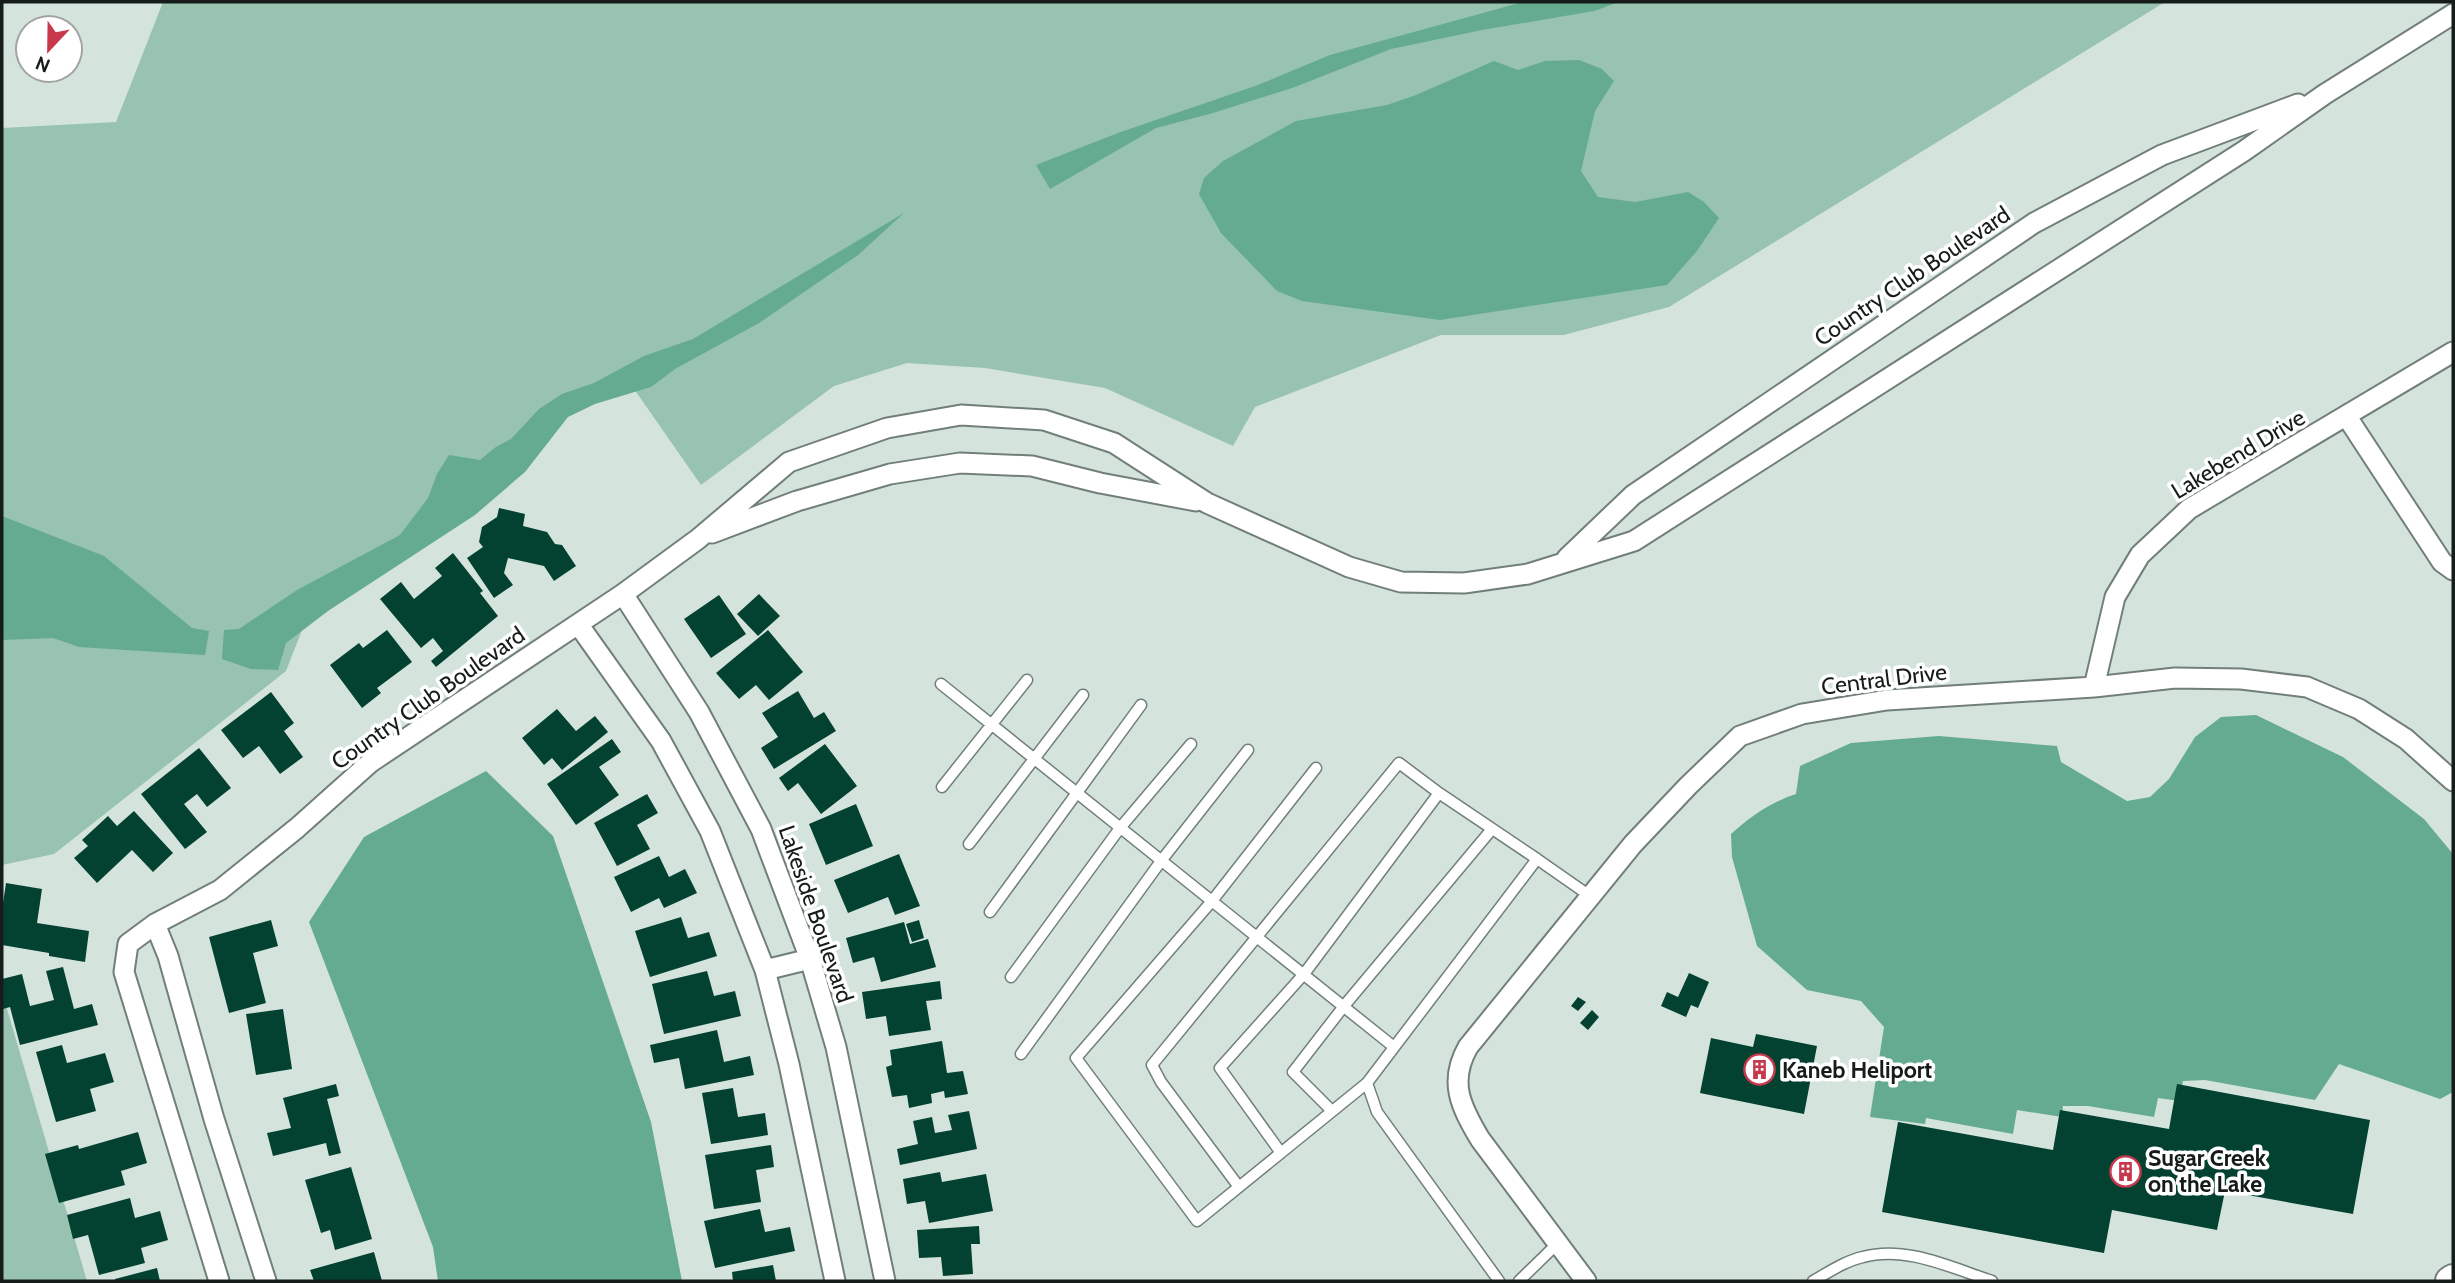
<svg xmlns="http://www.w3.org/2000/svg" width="2455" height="1283" font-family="Cabin,sans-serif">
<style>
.green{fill:#97c3b0}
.water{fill:#64ab90}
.building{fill:#034130}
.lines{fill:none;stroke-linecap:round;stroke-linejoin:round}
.service-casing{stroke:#727f79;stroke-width:13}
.minor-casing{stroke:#727f79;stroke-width:23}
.secondary-casing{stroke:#727f79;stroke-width:32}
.service{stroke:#fff;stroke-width:10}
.minor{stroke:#fff;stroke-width:19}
.secondary{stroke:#fff;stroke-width:28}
.labels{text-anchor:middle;stroke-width:7;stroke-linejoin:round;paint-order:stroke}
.street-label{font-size:23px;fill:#161c1a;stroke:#fff}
.poi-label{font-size:23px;font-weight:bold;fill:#161c1a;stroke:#fff;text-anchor:start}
</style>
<rect width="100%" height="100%" fill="#d4e4dd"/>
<path class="green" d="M163,2H2165L1669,307L1564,335H1441L1255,407L1233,446L1105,388L985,368L907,363L834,386L701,485L627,379L553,414L307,617L286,671L54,854L2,865V128L116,122Z
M2,992L87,1281H2Z"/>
<path class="water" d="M1523,2H1619L1594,11L1482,30L1391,49L1295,87L1213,113L1156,128L1050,189L1036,165L1118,133L1258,85L1330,55Z
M1579,60L1602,69L1614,81L1595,111L1581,171L1598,197L1635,202L1688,192L1704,202L1719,218L1697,251L1667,285L1440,320L1302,301L1277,291L1221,233L1199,194L1204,178L1223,161L1296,121L1387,105L1416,95L1494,61L1518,70L1545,61Z
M904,213L858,255L759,323L675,369L651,387L595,404L568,417L525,472L475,515L328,611L286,643L278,670L251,669L222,659L224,630L239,629L297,590L400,535L428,498L437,474L449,455L480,460L496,447L511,439L539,409L562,394L594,383L644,356L693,339Z
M2,516L104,556L192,628L209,631L205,655L79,647L53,638L2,640Z
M2256,715L2343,757L2424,819L2453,854V1092L2440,1099L2339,1064L2315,1100L2205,1080L2183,1081L2179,1101L2158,1098L2154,1117L2088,1106H2063L2062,1117L2017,1110L2013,1134L1926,1118L1925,1124L1870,1117L1884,1027L1861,1001L1807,990L1757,946L1732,857L1731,834C1751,816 1771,802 1796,794L1800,766L1851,743L1939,736L2057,746L2061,762L2127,801L2150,797L2169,779L2195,737L2221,717Z
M486,771L553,836L651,1122L682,1281H438L433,1247L309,922L364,837Z"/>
<path class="building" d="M499,508L525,514L523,526L547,532L555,544L562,545L576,566L554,581L544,566L508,558L504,573L513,585L494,598L467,558L483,547L479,542L482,527L497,517Z
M453,553L483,591L480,593L498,616L436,667L431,661L443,651L433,638L421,648L380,599L401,582L414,599L442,576L435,568Z
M759,594L780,616L758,636L737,614Z
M719,595L746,634L711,658L684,619Z
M387,630L412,662L377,688L381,693L362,708L330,665L359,643L363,648Z
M768,630L803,672L769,700L756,685L739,699L716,673Z
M798,691L814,718L824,712L836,731L774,769L761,748L778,737L762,713Z
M271,692L294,723L284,731L303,757L280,774L259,746L243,758L221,730Z
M557,709L576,731L595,716L608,732L562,770L552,758L544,765L522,738Z
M612,739L621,752L599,767L619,795L576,825L547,784Z
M825,744L857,786L821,814L798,783L788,791L779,778Z
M199,748L231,788L207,807L197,794L184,804L207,832L185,849L141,794Z
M647,794L658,813L637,825L650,849L617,866L594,823Z
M856,804L873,846L826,865L809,824Z
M134,811L173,853L153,872L132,850L97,883L74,858L88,846L82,840L108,816L117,826Z
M899,854L920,906L895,915L888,897L848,913L834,880Z
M659,856L669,877L685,869L697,893L664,908L659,898L631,912L614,877Z
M6,883L42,889L37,923L89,931L85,962L49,956V953L2,945V910Z
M681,917L688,938L709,932L717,956L650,977L635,931Z
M271,920L278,946L253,953L266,1003L229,1013L209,937Z
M919,920L924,938L912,942L906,924Z
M904,922L910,944L928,939L936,967L881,982L874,957L853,963L846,938Z
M63,967L74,1009L92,1004L98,1025L20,1045L10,1007L3,1009L2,979L22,974L30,1006L54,1000L46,971Z
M707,971L714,996L735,991L741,1016L664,1034L652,984Z
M1689,973L1709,982L1698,1008L1691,1005L1686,1017L1661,1006L1667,992L1678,997Z
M940,981L942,999L926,1001L931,1030L889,1036L886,1016L866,1019L862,992Z
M1578,997L1586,1002L1578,1011L1571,1006Z
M283,1009L292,1069L256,1075L246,1014Z
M1592,1010L1599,1017L1588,1030L1580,1023Z
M717,1030L724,1062L750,1056L754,1075L685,1089L679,1058L654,1063L650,1045Z
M1756,1034L1817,1046L1804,1114L1700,1093L1711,1038L1753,1047Z
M942,1041L947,1073L963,1071L968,1094L945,1098L944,1091L931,1094L932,1103L909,1108L907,1095L892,1097L886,1067L892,1065L890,1050Z
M62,1045L67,1063L105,1053L114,1082L90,1089L96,1111L56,1122L36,1052Z
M336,1084L339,1096L327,1099L341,1153L329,1156L326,1143L273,1156L267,1133L291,1128L283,1098Z
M2177,1084L2370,1120L2353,1214L2225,1191L2217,1230L2112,1210L2104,1253L1882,1212L1898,1122L2053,1150L2060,1110L2169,1129Z
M733,1088L738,1117L765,1113L768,1135L711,1144L702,1093Z
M969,1111L977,1149L900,1165L897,1149L918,1144L913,1121L932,1117L935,1133L952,1130L948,1115Z
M138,1132L147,1163L121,1171L125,1185L59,1203L45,1154L78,1145L79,1149Z
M771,1145L774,1167L756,1170L761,1202L714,1209L705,1155Z
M351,1167L372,1239L335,1250L330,1230L321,1233L305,1180Z
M940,1172L942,1182L986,1174L993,1211L929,1223L925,1201L907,1204L903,1179Z
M130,1198L135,1218L160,1211L168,1240L141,1248L145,1263L99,1275L88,1235L73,1239L67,1215Z
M760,1209L765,1232L790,1227L795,1251L715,1268L704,1221Z
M979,1226L980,1244H971L973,1274L943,1276L941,1257L919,1258L917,1230Z
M374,1252L382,1281H314L310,1270Z
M773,1265L776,1281H733L732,1272Z
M157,1268L160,1281H115V1279Z"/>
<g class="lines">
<defs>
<path id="service" d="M941,684L1394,1047
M1316,768L1212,901L1076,1058L1197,1221L1367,1083
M942,787L1027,680
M969,844L1083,695
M990,912L1141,705
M1011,977L1120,828L1191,744
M1021,1054L1161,861L1248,750
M1332,1111L1293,1072L1344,1006L1492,829
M1281,1153L1220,1068L1304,974L1439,793L1537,859
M1239,1187L1161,1082L1152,1065L1399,763L1439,793
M1499,1281L1377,1112L1367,1083L1537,859L1590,896
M1519,1281L1558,1243
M1813,1281C1829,1272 1845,1261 1863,1257C1905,1245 1952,1268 1992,1281"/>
<path id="minor" d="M2347,417L2442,562L2453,570
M712,533L797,501L890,474L960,463L1032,466L1100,483L1196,501
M1567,558L1633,495L2034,223L2162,155L2298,104
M623,594L699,712L761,829L810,959L836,1047L885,1281
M578,624L661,741L710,831L765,970L789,1064L835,1281
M2094,687L2115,597L2140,555L2189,509L2453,352
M155,924L168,956L214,1119L266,1281
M765,970L810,959
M219,1281L124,972L128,944L155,924L220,890L297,828L371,762L623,594L698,539L789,462L887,428L961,415L1044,420L1114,443L1207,503L1349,567L1401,582L1464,583L1528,574L1634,541L2244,151L2325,94L2453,14
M1586,1281L1480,1139C1461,1107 1448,1082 1468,1047L1633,844L1688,786L1740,736L1802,714L1887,700L2094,687L2175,678L2241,679L2307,687L2359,709L2406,739L2453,781"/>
<path id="secondary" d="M2450,1281L2453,1279"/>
</defs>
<use href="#service" class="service-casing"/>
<use href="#minor" class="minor-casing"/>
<use href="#secondary" class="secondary-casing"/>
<use href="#service" class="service"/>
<use href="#minor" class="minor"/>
<use href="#secondary" class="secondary"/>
</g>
<defs>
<symbol id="building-ring" viewBox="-11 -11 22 22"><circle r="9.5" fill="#fff" stroke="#c8384c" stroke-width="1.5"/><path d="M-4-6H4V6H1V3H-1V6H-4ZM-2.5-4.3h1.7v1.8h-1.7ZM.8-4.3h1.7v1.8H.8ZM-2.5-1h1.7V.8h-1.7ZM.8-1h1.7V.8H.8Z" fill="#c8384c"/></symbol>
</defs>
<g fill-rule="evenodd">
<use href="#building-ring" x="1742" y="1052" width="35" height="35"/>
<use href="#building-ring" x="2108" y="1154" width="35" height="35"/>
</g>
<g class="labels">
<g class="street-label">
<text transform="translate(1912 276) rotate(-34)" y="8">Country Club Boulevard</text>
<text transform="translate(2238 454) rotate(-31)" y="8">Lakebend Drive</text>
<text transform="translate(1884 679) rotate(-7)" y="8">Central Drive</text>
<text transform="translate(428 698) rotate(-35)" y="8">Country Club Boulevard</text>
<text transform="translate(816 914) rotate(71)" y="8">Lakeside Boulevard</text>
</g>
<g class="poi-label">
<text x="1782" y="1078">Kaneb Heliport</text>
<text x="2148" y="1166">Sugar Creek<tspan x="2148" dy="26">on the Lake</tspan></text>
</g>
</g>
<rect width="2455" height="1283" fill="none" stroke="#161c1a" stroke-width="7"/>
<g transform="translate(49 49) rotate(202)"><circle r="33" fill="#ffffff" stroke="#a2a4a3" stroke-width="2"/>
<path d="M0-5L12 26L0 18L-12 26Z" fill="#c8384c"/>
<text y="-10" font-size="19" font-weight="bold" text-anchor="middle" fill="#161c1a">N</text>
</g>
</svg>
